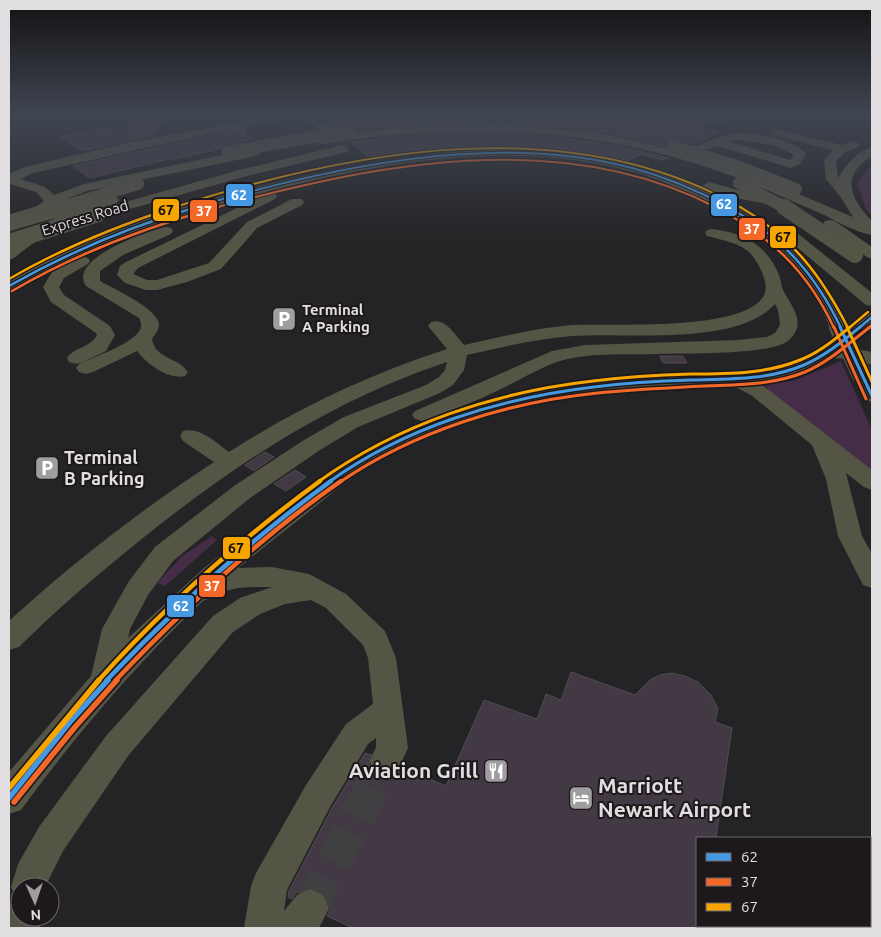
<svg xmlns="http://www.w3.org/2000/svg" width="881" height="937" font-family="Ubuntu,sans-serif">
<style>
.green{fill:#452d48}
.building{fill:#423944;stroke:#4e4d4f}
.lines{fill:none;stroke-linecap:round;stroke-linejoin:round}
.minor-tunnel-far1{stroke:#403f41;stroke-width:12;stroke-dasharray:12 6;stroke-linecap:butt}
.minor-tunnel{stroke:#403f41;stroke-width:34;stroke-dasharray:34 17;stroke-linecap:butt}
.minor{fill:#555546;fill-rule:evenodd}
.minor-bridge-far2{stroke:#555546;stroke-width:12}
.minor-bridge-far1{stroke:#555546;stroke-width:16}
.minor-bridge{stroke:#555546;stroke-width:20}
.bus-1-far4-casing{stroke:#1c181c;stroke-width:4}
.bus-1-far3-casing{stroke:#1c181c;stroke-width:5}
.bus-1-far2-casing{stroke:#1c181c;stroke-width:6}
.bus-1-far1-casing{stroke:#1c181c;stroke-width:8}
.bus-1-casing{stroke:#1c181c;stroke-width:9}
.bus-2-far4-casing{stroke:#1c181c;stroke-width:4}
.bus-2-far3-casing{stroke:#1c181c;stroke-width:5}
.bus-2-far2-casing{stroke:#1c181c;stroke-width:6}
.bus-2-far1-casing{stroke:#1c181c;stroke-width:8}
.bus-2-casing{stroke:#1c181c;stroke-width:9}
.bus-3-far4-casing{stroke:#1c181c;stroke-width:4}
.bus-3-far3-casing{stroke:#1c181c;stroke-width:5}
.bus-3-far2-casing{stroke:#1c181c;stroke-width:6}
.bus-3-far1-casing{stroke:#1c181c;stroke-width:8}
.bus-3-casing{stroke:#1c181c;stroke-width:9}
.bus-1-far4{stroke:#4699e1;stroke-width:2}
.bus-1-far3{stroke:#4699e1;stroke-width:2.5}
.bus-1-far2{stroke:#4699e1;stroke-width:3}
.bus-1-far1{stroke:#4699e1;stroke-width:4.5}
.bus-1{stroke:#4699e1;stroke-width:5.5}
.bus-2-far4{stroke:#f36827;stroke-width:2}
.bus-2-far3{stroke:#f36827;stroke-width:2.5}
.bus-2-far2{stroke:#f36827;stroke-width:3}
.bus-2-far1{stroke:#f36827;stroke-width:4.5}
.bus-2{stroke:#f36827;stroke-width:5.5}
.bus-3-far4{stroke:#f7a600;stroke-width:2}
.bus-3-far3{stroke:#f7a600;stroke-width:2.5}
.bus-3-far2{stroke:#f7a600;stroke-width:3}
.bus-3-far1{stroke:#f7a600;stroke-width:4.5}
.bus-3{stroke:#f7a600;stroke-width:5.5}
.labels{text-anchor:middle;stroke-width:4;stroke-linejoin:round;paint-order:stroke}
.far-street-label{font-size:15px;fill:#e0dee0;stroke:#1c181c}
.far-poi-label{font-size:15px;font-weight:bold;fill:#e0dee0;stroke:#1c181c;text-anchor:start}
.poi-label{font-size:18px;font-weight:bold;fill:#e0dee0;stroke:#1c181c;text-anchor:start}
.near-poi-label{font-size:21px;font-weight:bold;fill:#e0dee0;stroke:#1c181c;text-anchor:end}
.line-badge{stroke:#1c181c;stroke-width:2}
.badge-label{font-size:14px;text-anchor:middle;font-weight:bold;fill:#fff}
.pale-badge-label{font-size:14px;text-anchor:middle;font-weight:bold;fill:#111}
</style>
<rect width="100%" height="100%" fill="#242325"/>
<path class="green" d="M872,164V215L866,210L857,183Z
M841,361L872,430V473L773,396L765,385L796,380Z
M212,536L217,540L165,586L157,583L182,556Z"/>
<path class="building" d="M316,114H707L705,117L707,121L696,127L718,132L694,144L671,139L667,141L665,146L605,132L511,122L416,124L358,130L352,124L331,126Z
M136,120L167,121L151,136L82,151L60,137L109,126L121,133Z
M231,131L240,137L244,135L254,139L227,144L222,148L172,160L170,159L90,178L73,166Z
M471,133L520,134L569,139L617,146L668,158L663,160L640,154L628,161L561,149L495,146L444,148L370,158L350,142L422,135Z
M660,356H683L687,363H663Z
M265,452L274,457L254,471L245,465Z
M295,470L306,477L286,491L274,484Z
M571,672L635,695L650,680L660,675L672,673L685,676L698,682L711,695L718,709L715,722L732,728L716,838H697V928H353L327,916L331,907L324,893L309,887L296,893L292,899L288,897L289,891L332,808L365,753L371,755L368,762L374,774L387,778L398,774L401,767L446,786L484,700L537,719L546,694L561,700Z"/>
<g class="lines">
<path class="minor-tunnel-far1" d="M694,114L712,118"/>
<path class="minor-tunnel" d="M310,908L386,761"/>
<path class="minor" d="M278,114L312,116L331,129L349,133L416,126L511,124L605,134L674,150C680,146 689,148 696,146C709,143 720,135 733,133C751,131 794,139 806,154L800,164L791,168L718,146L691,154L768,181L853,217L840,196L826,179L824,160L833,150L774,135L772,133L778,130L842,145L854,141L858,143L860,145L858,147L844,153L836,161L838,178C845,167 856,151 872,147V156C840,176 850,198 872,221V235C854,232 837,221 820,213C785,198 751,182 715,170C585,125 457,124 322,144L316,141L318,139L329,136L310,123L301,120H282L242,127L247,132L241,135L231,129L33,173L21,179L45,187L54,195L84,184L256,148L262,152L256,156L87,191L69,198L32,221H22L20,218L44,201L36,192L10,184L9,181V174L25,167L122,144ZM739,140L774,145L794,155L790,160L728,141Z
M712,115L724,118L725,120L720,123L708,120L707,118L708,116Z
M343,145L349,149L347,152L247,176L98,218L91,214L93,211L239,170Z
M479,150C617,151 754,176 834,300L832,304H820C808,286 798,269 783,254C760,231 732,214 703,200C682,190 661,180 638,173C511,137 372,163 247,197C166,220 87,245 15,289L9,291V279C69,243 134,221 201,202C293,176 384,157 479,150Z
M709,182L734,189L788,200L790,203L783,207L731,197L704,189L702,186Z
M270,192L275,193L277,196L275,199L138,268L133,274L147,280H157L209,263L247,222L292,199H302L304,202L302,205L257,228L221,269L187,282L157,290H146L125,283L117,275L120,266L126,262Z
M112,196L117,197L119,200L117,203C75,215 48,231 14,258L9,260V248C41,223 73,206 112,196Z
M830,220L835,221L872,247V259L867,257L825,227L823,224L825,221Z
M166,227L171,228L173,231L171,234L123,255L100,271V281C114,289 157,308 159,324C159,330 155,334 152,339C155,359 178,357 188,372L185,376C168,380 147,364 137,351L93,372L86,374L79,372L76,368L79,364C94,357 132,344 140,330C142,326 141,322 139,318L86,286C67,259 147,231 166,227Z
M786,227L791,228L872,293V306L866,305L781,234L779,231L781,228Z
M712,229C744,233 766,244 779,275C781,280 781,285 783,290C791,306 808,323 789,340C772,356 680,353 655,354C623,355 587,352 557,362C537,369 518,381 499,390C476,401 453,410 429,419L422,421L415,419L412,415L415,411L552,351L585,345L738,340L767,337L775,333L780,325L778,310L775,304C736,347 627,332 572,336C536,339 502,347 467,355L464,370L453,385L440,393L358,427L320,450L250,498L173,561L148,595L130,629L128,638L204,568L311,484L350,458L408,429L483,403L584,381L633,377L738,373L777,368L798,361L816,351L866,313L872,312V325L846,347L872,352V365L854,359L831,358L799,374L757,383L765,387L872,470V490L864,487L846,473L862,536L872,554V588L863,585L838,536L826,479L812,445L751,395L731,385L633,389L584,393L518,406L447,428L399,449L356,474L238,568L272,567L309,574L346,594L385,631L396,658L408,748L397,772L386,776L375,772L370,761L376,747V738L368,744L330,807L287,890L284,911L297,895L310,889L323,895L329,908L319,928H244L251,886L256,873L306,785L346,724L373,704L368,658L363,645L326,608L311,600L285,604L260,614L233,632L128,756L63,851L48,881L47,887H20V917H41L40,928H9V904L17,900L11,887L18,864L39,827L106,736L213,616L240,598L272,587C257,587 241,586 226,591C218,593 212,599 204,600C136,664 76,735 21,810L9,814V772L91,676L102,629L129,581L155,547L234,486L304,440L344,417L426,385L439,377L445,370L447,362C332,400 232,466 138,542C97,575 56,610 19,647L9,650V622L11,619C74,562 142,509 214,462L183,441L180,436L183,431C201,427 216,443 229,452C297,408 370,374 447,349L428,326L431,322C446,318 454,334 464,345C500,337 535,328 572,325C609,323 751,333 765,293C768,283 761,269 756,261C746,243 725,241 707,236L705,233L707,230Z
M82,256L88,258L90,261L88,264L64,278L59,287L64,295L110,326L115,335L106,351L83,362L76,364L69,362L67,358C74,347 89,349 97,335L96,333L51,302L43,287L52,272Z
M862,369L869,371L872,376V402L865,400L852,375L855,371Z"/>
<path class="minor-bridge-far2" d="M673,146L740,167L796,189
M228,152L350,131
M739,183L786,208
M58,208L138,184"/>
<path class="minor-bridge-far1" d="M784,207L855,255
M9,223L63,207
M9,242L98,214
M826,300L839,328"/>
<path class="minor-bridge" d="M839,327L862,375"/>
<defs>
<path id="bus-1-far4" d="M192,208C326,168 494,131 632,168C666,177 699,191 730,208"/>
<path id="bus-1-far3" d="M728,207C782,237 814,272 841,328
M9,286C69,252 131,226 197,207
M859,328L872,317"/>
<path id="bus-1-far2" d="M840,327L872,396
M329,482C405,427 501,398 594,387C626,383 659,381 692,380C730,379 769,380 804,365C825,356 843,341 860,327"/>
<path id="bus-1-far1" d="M106,681C175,608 250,540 331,481"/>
<path id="bus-1" d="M9,798L70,722L108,680"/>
<path id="bus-2-far4" d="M214,208C374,164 562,126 717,208"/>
<path id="bus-2-far3" d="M715,207C770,236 807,270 834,328
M12,291C77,253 146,227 219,207
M868,328L872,325"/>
<path id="bus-2-far2" d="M834,327L866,399
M340,482C415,431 508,402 598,393C633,389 669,388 704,386C738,385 773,385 805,372C829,362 849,343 870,327"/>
<path id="bus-2-far1" d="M115,681C184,608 259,538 341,481"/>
<path id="bus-2" d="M14,802L75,727L117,680"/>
<path id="bus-3-far4" d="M172,208C352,150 569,109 742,208"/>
<path id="bus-3-far3" d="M740,207C792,237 821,275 848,328
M9,279C62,248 117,226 175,207
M849,328L868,312"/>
<path id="bus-3-far2" d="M847,327L872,382
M318,482C398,424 496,392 593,381C626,377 659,375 691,374C728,374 766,374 800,360C819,353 835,339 850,327"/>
<path id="bus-3-far1" d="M98,681C164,607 240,540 320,481"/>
<path id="bus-3" d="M9,788L99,680"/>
</defs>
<use href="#bus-1-far4" class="bus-1-far4-casing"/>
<use href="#bus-1-far3" class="bus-1-far3-casing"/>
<use href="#bus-1-far2" class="bus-1-far2-casing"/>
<use href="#bus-1-far1" class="bus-1-far1-casing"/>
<use href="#bus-1" class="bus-1-casing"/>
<use href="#bus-2-far4" class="bus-2-far4-casing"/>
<use href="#bus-2-far3" class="bus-2-far3-casing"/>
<use href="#bus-2-far2" class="bus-2-far2-casing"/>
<use href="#bus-2-far1" class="bus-2-far1-casing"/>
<use href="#bus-2" class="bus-2-casing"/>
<use href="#bus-3-far4" class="bus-3-far4-casing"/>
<use href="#bus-3-far3" class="bus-3-far3-casing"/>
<use href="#bus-3-far2" class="bus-3-far2-casing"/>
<use href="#bus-3-far1" class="bus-3-far1-casing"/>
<use href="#bus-3" class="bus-3-casing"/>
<use href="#bus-1-far4" class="bus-1-far4"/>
<use href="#bus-1-far3" class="bus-1-far3"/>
<use href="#bus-1-far2" class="bus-1-far2"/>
<use href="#bus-1-far1" class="bus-1-far1"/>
<use href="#bus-1" class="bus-1"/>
<use href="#bus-2-far4" class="bus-2-far4"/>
<use href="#bus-2-far3" class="bus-2-far3"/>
<use href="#bus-2-far2" class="bus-2-far2"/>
<use href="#bus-2-far1" class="bus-2-far1"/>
<use href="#bus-2" class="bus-2"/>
<use href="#bus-3-far4" class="bus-3-far4"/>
<use href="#bus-3-far3" class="bus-3-far3"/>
<use href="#bus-3-far2" class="bus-3-far2"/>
<use href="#bus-3-far1" class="bus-3-far1"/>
<use href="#bus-3" class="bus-3"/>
</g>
<linearGradient id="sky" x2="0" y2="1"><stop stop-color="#141314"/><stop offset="0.47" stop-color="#3f4551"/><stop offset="1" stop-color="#3f4551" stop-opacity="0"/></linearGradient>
<rect width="881" height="245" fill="url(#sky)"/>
<defs>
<symbol id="parking-square" viewBox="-11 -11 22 22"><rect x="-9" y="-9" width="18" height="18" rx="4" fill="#9e9d9f" stroke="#1c181c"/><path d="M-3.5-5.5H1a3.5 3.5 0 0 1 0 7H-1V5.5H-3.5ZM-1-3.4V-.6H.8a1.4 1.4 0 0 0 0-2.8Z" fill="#fff"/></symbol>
<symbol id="restaurant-square" viewBox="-11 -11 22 22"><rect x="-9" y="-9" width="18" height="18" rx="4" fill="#9e9d9f" stroke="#1c181c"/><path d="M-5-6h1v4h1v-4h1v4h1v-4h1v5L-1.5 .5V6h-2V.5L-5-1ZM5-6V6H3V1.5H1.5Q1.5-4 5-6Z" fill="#fff"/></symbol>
<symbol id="hotel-square" viewBox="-11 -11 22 22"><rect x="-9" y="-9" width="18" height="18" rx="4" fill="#9e9d9f" stroke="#1c181c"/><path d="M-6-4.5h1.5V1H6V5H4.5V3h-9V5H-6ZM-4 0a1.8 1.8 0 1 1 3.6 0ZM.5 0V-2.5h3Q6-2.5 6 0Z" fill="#fff"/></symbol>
</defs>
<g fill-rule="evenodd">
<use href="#parking-square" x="270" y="305" width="28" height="28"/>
<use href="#parking-square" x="33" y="454" width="28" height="28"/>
<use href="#restaurant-square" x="482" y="757" width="28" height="28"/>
<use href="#hotel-square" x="567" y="784" width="28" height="28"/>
</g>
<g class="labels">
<g class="far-street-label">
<text transform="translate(85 218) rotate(-17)" y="5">Express Road</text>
</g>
<g class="far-poi-label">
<text x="302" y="315">Terminal<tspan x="302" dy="17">A Parking</tspan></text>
</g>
<g class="poi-label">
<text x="64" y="464">Terminal<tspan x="64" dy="21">B Parking</tspan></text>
</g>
<g class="near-poi-label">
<text x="478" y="778">Aviation Grill</text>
<text x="598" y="793" text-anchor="start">Marriott<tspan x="598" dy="24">Newark Airport</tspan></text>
</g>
</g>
<g class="line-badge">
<rect x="225" y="183" width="29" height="24" rx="5" fill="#4699e1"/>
<rect x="710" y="193" width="28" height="24" rx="5" fill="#4699e1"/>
<rect x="152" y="198" width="28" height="24" rx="5" fill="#f7a600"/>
<rect x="189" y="199" width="29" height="24" rx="5" fill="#f36827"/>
<rect x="738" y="217" width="28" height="24" rx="5" fill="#f36827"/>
<rect x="769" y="225" width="28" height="24" rx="5" fill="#f7a600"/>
<rect x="222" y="536" width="29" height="24" rx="5" fill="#f7a600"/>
<rect x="198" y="574" width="28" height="24" rx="5" fill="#f36827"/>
<rect x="166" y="594" width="29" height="24" rx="5" fill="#4699e1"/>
</g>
<g class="badge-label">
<text x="239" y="200">62</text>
<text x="724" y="209">62</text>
<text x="204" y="216">37</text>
<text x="752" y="234">37</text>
<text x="212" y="591">37</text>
<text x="181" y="611">62</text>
</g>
<g class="pale-badge-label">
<text x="166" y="215">67</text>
<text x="783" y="242">67</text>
<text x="236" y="553">67</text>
</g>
<rect width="881" height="937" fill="none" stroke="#e0dee0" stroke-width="20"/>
<rect x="696" y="837" width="175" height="90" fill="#1c181c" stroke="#6a676a"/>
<rect x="706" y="853" width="25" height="8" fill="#4699e1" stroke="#6a676a"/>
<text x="741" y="862" font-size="15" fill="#e0dee0">62</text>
<rect x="706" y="878" width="25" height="8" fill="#f36827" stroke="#6a676a"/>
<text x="741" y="887" font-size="15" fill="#e0dee0">37</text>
<rect x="706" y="903" width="25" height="8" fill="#f7a600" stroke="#6a676a"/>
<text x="741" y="912" font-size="15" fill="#e0dee0">67</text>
<g transform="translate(35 902) rotate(177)"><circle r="24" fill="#1c181c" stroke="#6a676a"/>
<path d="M0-4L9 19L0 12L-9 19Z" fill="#9e9d9f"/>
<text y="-8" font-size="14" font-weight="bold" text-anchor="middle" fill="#e0dee0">N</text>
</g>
</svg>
